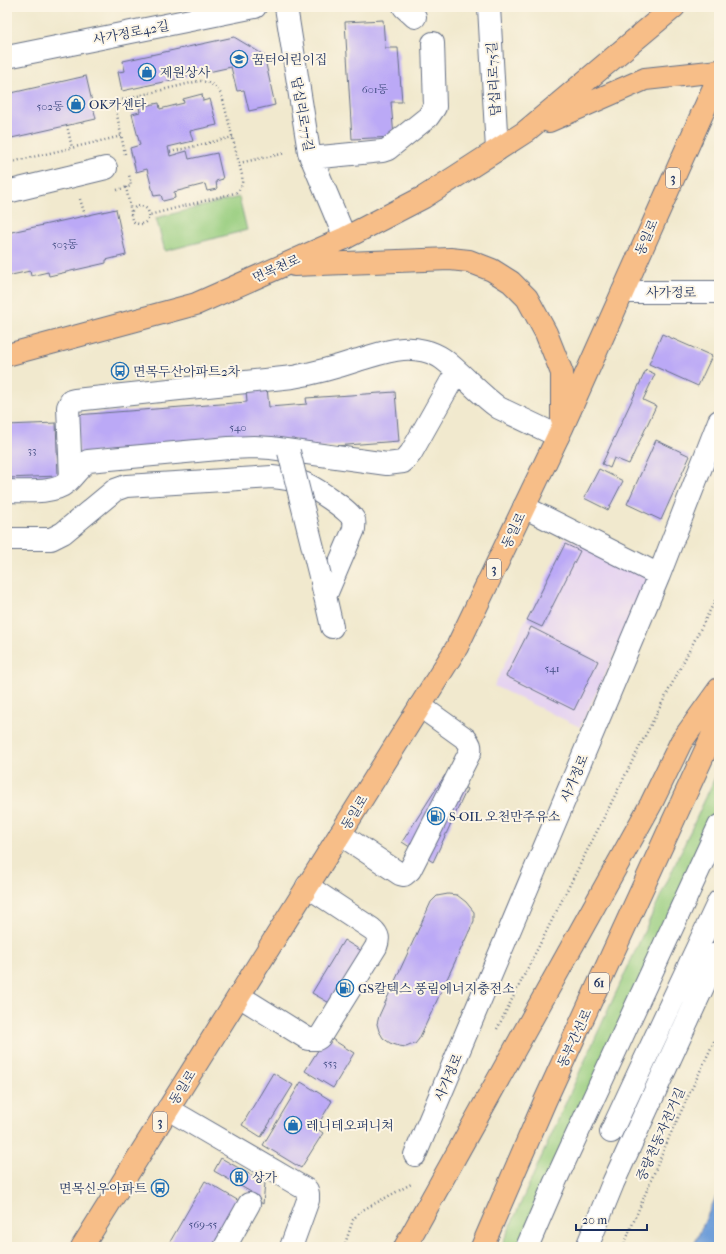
<svg xmlns="http://www.w3.org/2000/svg" width="726" height="1254" font-family="'IM FELL French Canon','Noto Serif KR',serif">
<style>
.built{fill:#e5d3f1}
.green{fill:#99ce80;stroke:#5a7e6f}
.water{fill:#709fd9;stroke:#46679c}
.building{fill:#bba9f6}
.lines{fill:none;stroke-linecap:round;stroke-linejoin:round}
.minor-casing{stroke:#667085;stroke-width:24}
.major-casing{stroke:#667085;stroke-width:24}
.highway-casing{stroke:#667085;stroke-width:24}
.path{stroke:#667085;stroke-width:2.5;stroke-dasharray:1 3;stroke-linecap:butt}
.minor{stroke:#fff;stroke-width:22}
.major{stroke:#f7be88;stroke-width:22}
.highway{stroke:#f7be88;stroke-width:22}
.minor-bridge-casing{stroke:#667085;stroke-width:24;stroke-linecap:butt}
.minor-bridge{stroke:#fff;stroke-width:22}
.labels{text-anchor:middle;stroke-width:4;stroke-linejoin:round;paint-order:stroke}
.number-label{font-size:11px;fill:#434e84}
.shield{fill:#fcf5e5;stroke:#5e6a86;stroke-width:1}
.shield-label{font-size:12px;font-weight:bold;fill:#1b2f5e}
.street-label{font-size:13px;fill:#1b2f5e;stroke:#fcf5e5}
.poi-label{font-size:13px;fill:#1b2f5e;stroke:#fcf5e5;text-anchor:start}
</style>
<rect width="100%" height="100%" fill="#fcf5e5"/>
<filter id="ink" filterUnits="userSpaceOnUse"><feTurbulence type="fractalNoise" baseFrequency=".025" numOctaves="2"/><feDisplacementMap in="SourceGraphic" scale="8" xChannelSelector="R" yChannelSelector="G"/><feConvolveMatrix kernelMatrix="1 2 1 2 8 2 1 2 1" color-interpolation-filters="sRGB"/></filter>
<filter id="wash" filterUnits="userSpaceOnUse"><feTurbulence type="fractalNoise" baseFrequency=".012" numOctaves="4" result="noise"/><feDisplacementMap in="SourceGraphic" scale="16" xChannelSelector="R" yChannelSelector="G"/><feGaussianBlur stdDeviation="0.9" result="paint"/><feColorMatrix in="noise" values="0 0 0 0 0 0 0 0 0 0 0 0 0 0 0 0 0 1.4 0 .05"/><feComposite in="paint" operator="in"/></filter>
<g filter="url(#wash)">
<rect width="100%" height="100%" fill="#f1e9ce"/>
<path class="built" d="M565,537L651,578L580,727L494,686Z"/>
<path class="green" d="M239,197L247,230L165,251L156,218Z
M719,769V813L670,913L519,1247H501L580,1071Z"/>
<path class="water" d="M719,1190V1247H693Z"/>
<g id="blocks">
<path class="building" d="M383,20L385,48H398L402,102H391L394,137L352,139L345,22Z
M234,37L264,55L275,105L249,111L244,90L237,91L231,67L122,91L118,72L125,71L123,61Z
M86,76L96,119L7,139V94Z
M202,94L203,101L210,99L217,125L190,131L193,141L168,147L170,156L187,151L189,159L217,153L223,179L216,181L217,189L207,191L205,184L174,192L175,198L163,201L161,195L154,196L147,169L136,172L130,148L140,145L132,114L140,112L139,107L159,103L160,109L184,103L183,99Z
M116,209L126,255L106,260V263L49,276L48,272L31,276L30,271L7,276V233Z
M662,334L712,356L698,386L649,364Z
M646,370L655,374L643,400L656,406L629,464L614,458L610,468L602,464Z
M267,388L269,407L307,404L306,398L395,392L399,441L296,449L295,439L79,454L76,415L247,402L246,390Z
M56,423L58,476L7,478V425Z
M656,440L690,456L661,520L627,504Z
M599,469L623,481L608,510L584,498Z
M565,544L580,551L542,627L527,620Z
M531,627L598,661L574,710L506,676Z
M445,775L467,789L433,862L402,842Z
M448,894L457,895L466,902L474,912V921L419,1039L415,1044L411,1045L406,1047L399,1046L390,1043L383,1038L379,1031L377,1024L379,1016L431,902L437,896Z
M344,940L365,953L333,1005L312,993Z
M327,1036L354,1053L333,1088L305,1071Z
M273,1073L293,1085L261,1137L242,1125Z
M301,1082L332,1101L316,1128L323,1133L301,1168L263,1145Z
M221,1158L265,1183L263,1204L249,1195L251,1192L214,1171Z
M205,1181L239,1201L212,1247H167Z"/>
</g>
</g>
<g filter="url(#ink)">
<use href="#blocks" fill-opacity="0" stroke="#667085" stroke-width="1"/>
<g class="lines">
<defs>
<path id="minor" d="M286,7L309,152L345,238
M404,7L415,17
M489,7L497,150
M7,57L255,7
M311,158L382,151L388,149L428,117L435,107L433,43
M7,192L106,168
M623,292H719
M71,478L68,407L71,401L75,400L293,377C315,373 337,367 358,360C372,356 388,350 403,349C416,348 432,351 443,359C463,374 479,394 499,408L558,436
M7,491C23,491 54,494 66,483C74,476 79,467 88,461L229,448L254,447L271,448L387,464L403,462L411,453L457,371
M524,507L659,575
M7,539H51L63,533L115,490L126,486L272,477C283,478 293,479 303,483C312,486 351,511 354,520C355,522 354,526 354,529L325,597
M322,583L332,627
M340,834L400,874L404,875L410,870L470,752C471,746 470,744 466,739L420,706
M239,996L308,1039H317L320,1037L376,947C379,939 379,935 372,929L307,886
M168,1109L307,1190L308,1194V1200L291,1247
M611,1132L719,901
M415,1155L659,575L719,421
M225,1247L249,1204
M527,1247L555,1182L719,826
M587,1247L613,1183L719,952"/>
<path id="major" d="M549,121L645,79L719,71
M294,265L450,259L469,261L492,270L511,282L527,298L546,333L562,373V419
M7,355L196,304L345,238L424,197L525,132L674,7
M82,1247L457,647L562,428L719,76"/>
<path id="highway" d="M405,1247L651,804L681,742L719,689
M482,1247L545,1101L719,721"/>
</defs>
<use href="#minor" class="minor-casing"/>
<use href="#major" class="major-casing"/>
<use href="#highway" class="highway-casing"/>
<path class="path" d="M67,125L72,148
M170,152L233,137
M125,154L115,105L117,101L199,81C210,81 217,87 222,96L242,175C243,182 242,189 235,193L149,215
M7,163L122,136
M239,163L286,153
M126,187L131,212
M117,190L131,186L129,174
M80,199L85,215
M131 215a9 9 0 1 1 18 0a9 9 0 1 1-18 0Z
M7,224L9,232
M497,1029L643,740L719,593
M344,1247L353,1220L359,1212L413,1183
M623,1247L670,1135L719,1031"/>
<use href="#minor" class="minor"/>
<use href="#major" class="major"/>
<use href="#highway" class="highway"/>
<defs>
<path id="minor-bridge" d="M289,452L320,576"/>
</defs>
<use href="#minor-bridge" class="minor-bridge-casing"/>
<use href="#minor-bridge" class="minor-bridge"/>
</g>
</g>
<defs>
<symbol id="school-ring" viewBox="-11 -11 22 22"><circle r="9.5" fill="#fcf5e5" stroke="#1f6fb2" stroke-width="1.5"/><path d="M0-5L7-2L0 1L-7-2ZM-4 1L0 2.5L4 1V4Q0 6-4 4Z" fill="#1f6fb2"/></symbol>
<symbol id="shop-ring" viewBox="-11 -11 22 22"><circle r="9.5" fill="#fcf5e5" stroke="#1f6fb2" stroke-width="1.5"/><path d="M-5-2.5h2.3a2.7 3.5 0 0 1 5.4 0H5L5.5 6h-11ZM-1.5-2.5h3a1.5 2.3 0 0 0-3 0Z" fill="#1f6fb2"/></symbol>
<symbol id="bus-ring" viewBox="-11 -11 22 22"><circle r="9.5" fill="#fcf5e5" stroke="#1f6fb2" stroke-width="1.5"/><path d="M-5-6H5V4H4V6H2V4H-2V6H-4V4H-5ZM-3.5-4V0h7V-4ZM-3.5 1.2v1.5H-2V1.2ZM2 1.2v1.5H3.5V1.2Z" fill="#1f6fb2"/></symbol>
<symbol id="fuel-ring" viewBox="-11 -11 22 22"><circle r="9.5" fill="#fcf5e5" stroke="#1f6fb2" stroke-width="1.5"/><path d="M-5.5-6h7V0h2V4h1.3V-2.5L3-4.5l.8-.8L6-3V5H2.5V1h-1V6h-7ZM-4.2-4.7v3.2H.2V-4.7Z" fill="#1f6fb2"/></symbol>
<symbol id="building-ring" viewBox="-11 -11 22 22"><circle r="9.5" fill="#fcf5e5" stroke="#1f6fb2" stroke-width="1.5"/><path d="M-4-6H4V6H1V3H-1V6H-4ZM-2.5-4.3h1.7v1.8h-1.7ZM.8-4.3h1.7v1.8H.8ZM-2.5-1h1.7V.8h-1.7ZM.8-1h1.7V.8H.8Z" fill="#1f6fb2"/></symbol>
</defs>
<g fill-rule="evenodd">
<use href="#school-ring" x="229" y="49" width="20" height="20"/>
<use href="#shop-ring" x="137" y="62" width="20" height="20"/>
<use href="#shop-ring" x="66" y="94" width="20" height="20"/>
<use href="#bus-ring" x="110" y="361" width="20" height="20"/>
<use href="#fuel-ring" x="426" y="806" width="20" height="20"/>
<use href="#fuel-ring" x="335" y="978" width="20" height="20"/>
<use href="#shop-ring" x="283" y="1115" width="20" height="20"/>
<use href="#building-ring" x="229" y="1167" width="20" height="20"/>
<use href="#bus-ring" x="150" y="1178" width="20" height="20"/>
</g>
<g class="labels">
<g class="number-label">
<text x="375" y="93">601동</text>
<text x="50" y="110">502동</text>
<text x="65" y="248">503동</text>
<text x="238" y="431">540</text>
<text x="32" y="454">33</text>
<text x="552" y="672">541</text>
<text x="330" y="1067">553</text>
<text x="203" y="1228">569-55</text>
</g>
<g class="shield">
<rect x="666" y="168" width="14" height="20" rx="3"/>
<rect x="487" y="559" width="14" height="20" rx="3"/>
<rect x="589" y="973" width="20" height="20" rx="3"/>
<rect x="153" y="1112" width="14" height="20" rx="3"/>
</g>
<g class="shield-label">
<text x="673" y="182">3</text>
<text x="494" y="573">3</text>
<text x="599" y="987">61</text>
<text x="160" y="1126">3</text>
</g>
<g class="street-label">
<text transform="translate(131 32) rotate(-11)" y="5">사가정로42길</text>
<text transform="translate(493 79) rotate(-93)" y="5">답십리로75길</text>
<text transform="translate(303 114) rotate(80)" y="5">답십리로77길</text>
<text transform="translate(646 237) rotate(-66)" y="5">동일로</text>
<text transform="translate(276 268) rotate(-24)" y="5">면목천로</text>
<text x="671" y="297">사가정로</text>
<text transform="translate(513 530) rotate(-64)" y="5">동일로</text>
<text transform="translate(574 778) rotate(-67)" y="5">사가정로</text>
<text transform="translate(354 812) rotate(-58)" y="5">동일로</text>
<text transform="translate(574 1038) rotate(-65)" y="5">동부간선로</text>
<text transform="translate(448 1077) rotate(-67)" y="5">사가정로</text>
<text transform="translate(182 1087) rotate(-58)" y="5">동일로</text>
<text transform="translate(660 1134) rotate(-66)" y="5">중랑천동자전거길</text>
</g>
<g class="poi-label">
<text x="252" y="64">꿈터어린이집</text>
<text x="160" y="77">제원상사</text>
<text x="89" y="109">OK카센타</text>
<text x="133" y="376">면목두산아파트2차</text>
<text x="449" y="821">S-OIL 오천만주유소</text>
<text x="358" y="993">GS칼텍스 풍림에너지충전소</text>
<text x="306" y="1130">레니테오퍼니쳐</text>
<text x="252" y="1182">상가</text>
<text x="147" y="1193" text-anchor="end">면목신우아파트</text>
</g>
</g>
<rect width="726" height="1254" fill="none" stroke="#fcf5e5" stroke-width="24"/>
<path d="M576 1224v6h71v-6" fill="none" stroke="#1b2f5e" stroke-width="2"/>
<text x="582" y="1224" font-size="12" fill="#1b2f5e" stroke="#fcf5e5" stroke-width="3" paint-order="stroke">20 m</text>
</svg>
